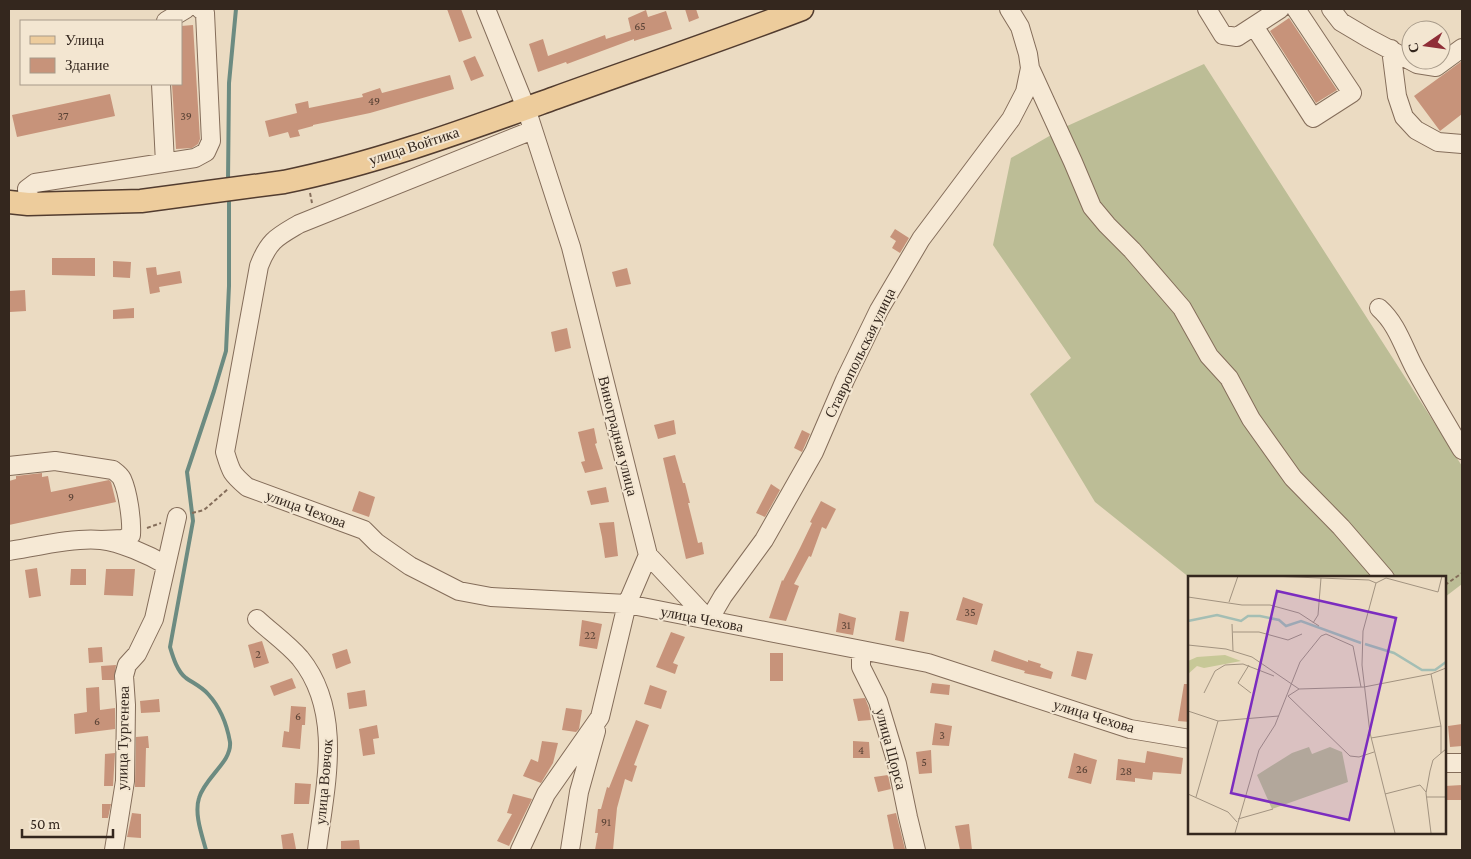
<svg xmlns="http://www.w3.org/2000/svg" width="1471" height="859" font-family="'Crimson Pro',serif">
<style>
.cemetery{fill:#bcbd96}
.lines{fill:none;stroke-linecap:round;stroke-linejoin:round}
.stream{stroke:#6c8b81;stroke-width:4}
.building{fill:#c7937a}
.minor-casing{stroke:#846d5a;stroke-width:20}
.major-casing{stroke:#523c2f;stroke-width:25}
.path{stroke:#846d5a;stroke-width:2;stroke-dasharray:4 2.5;stroke-linecap:butt}
.minor{stroke:#f6e9d5;stroke-width:18}
.major{stroke:#edcc9c;stroke-width:22}
.labels{text-anchor:middle;stroke-width:4;stroke-linejoin:round;paint-order:stroke}
.number-label{font-size:12px;fill:#594235}
.street-label{font-size:15px;fill:#34271e;stroke:#f3e6d1}
.inset-river{fill:none;stroke:#a4beb4;stroke-width:2.5}
.inset-road{fill:none;stroke:#a29380;stroke-width:1}
.view{fill:#7b2cbf;fill-opacity:0.15;stroke:#7b2cbf;stroke-width:2.5}
.inset-edge{fill:none;stroke:#34271e;stroke-width:2.5}
</style>
<rect width="100%" height="100%" fill="#ebdbc2"/>
<path class="cemetery" d="M1204,64L1462,466V584L1445,597V578H1190L1095,502L1030,394L1071,358L993,245L1011,158L1065,127Z"/>
<g class="lines">
<path class="stream" d="M228,181L229,83L236,9
M206,850C202,835 194,814 199,798C205,777 232,762 230,742C227,725 220,707 208,694C202,687 193,683 186,678C177,671 173,657 170,647L193,521L187,472L214,391L226,351L229,286V195"/>
</g>
<path class="building" d="M447,9H461L472,38L459,42Z
M685,9H696L699,18L689,22Z
M646,10L648,17L666,11L672,29L634,41V39L567,64L566,62L538,72L529,44L543,39L548,56L605,35L606,39L631,31L628,18Z
M1289,18L1337,90L1316,103L1270,31Z
M193,25L200,139L198,144L192,148L176,149L172,84H181V26Z
M475,56L484,76L471,81L463,61Z
M1462,61V114L1440,131L1414,96Z
M450,75L454,89L370,113L313,125V126L298,130L300,136L290,138L288,132L269,137L265,121L297,113L295,104L308,101L309,108L363,97L362,94L380,88L382,93Z
M110,94L115,116L17,137L12,115Z
M895,229L909,238L900,253L892,248L896,241L890,237Z
M52,258H95V276L52,275Z
M113,261L131,262L130,278L113,277Z
M156,267L157,275L180,271L182,283L159,287L160,292L150,294L146,268Z
M627,268L631,284L616,287L612,272Z
M25,290L26,311L10,312L9,291Z
M134,308V318L113,319V310Z
M567,328L571,348L555,352L551,332Z
M674,420L676,434L658,439L654,425Z
M594,428L597,443L595,444L603,469L585,473L581,462L585,461L578,432Z
M802,430L810,434L802,452L794,448Z
M675,455L683,483H685L690,503H688L698,543L702,542L704,554L686,559L663,458Z
M42,473V477L48,476L51,492L109,480L111,482L116,502L9,525V481L16,479V476Z
M771,484L780,490L765,517L756,513Z
M606,487L609,502L591,505L587,491Z
M359,491L375,497L369,517L352,511Z
M821,501L836,509L826,529L822,527L811,557L809,556L794,584L799,586L786,621L769,618L782,580L783,581L800,548L812,523L810,522Z
M614,522L618,556L605,558L602,537L599,523Z
M37,568L41,596L29,598L25,570Z
M71,569H86V585H70Z
M106,569H135L133,596L104,595Z
M963,597L983,604L977,625L956,620Z
M900,611L909,612L904,642L895,640Z
M839,613L856,618L853,635L836,632Z
M582,620L602,624L597,649L579,646Z
M671,632L685,637L673,663L678,665L675,674L656,667Z
M262,641L269,663L254,668L248,645Z
M102,647L103,662L89,663L88,648Z
M347,649L351,663L336,669L332,654Z
M994,650L1028,662V660L1041,664L1040,667L1053,672L1051,679L1024,673L1025,671L991,661Z
M1077,651L1093,654L1086,680L1071,676Z
M770,653H783V681H770Z
M116,665L114,680H102L101,666Z
M292,678L296,688L274,696L270,686Z
M932,683L950,685L949,695L930,693Z
M1184,684H1190V722L1178,721Z
M650,685L667,691L661,709L644,704Z
M99,687L100,710L115,708V729L75,734L74,714L87,712L86,688Z
M365,690L367,706L349,709L347,693Z
M865,698L869,708L871,720L858,721L853,699Z
M159,699L160,712L141,713L140,701Z
M291,706L306,707L305,725H302L300,749L282,747L284,731L289,732Z
M566,708L582,710L579,729L576,732L562,730Z
M636,720L649,725L634,765L637,766L632,782L625,779L617,808L613,850H595L598,833H595L598,809H601L607,787L609,788Z
M935,723L952,726L949,746L932,745Z
M1462,724V746L1450,747L1448,726Z
M377,725L379,738L373,739L375,754L363,756L359,729Z
M148,736L149,748H146L145,787H135L136,737Z
M542,741L558,743L553,763L541,783L523,776L531,759L538,762Z
M853,741L869,742L870,758H853Z
M931,750L932,773L919,774L916,752Z
M1147,751L1183,758L1181,774L1153,772L1152,780L1135,778V782L1116,780L1118,759L1145,763Z
M115,753L113,786H104L105,754Z
M1074,753L1097,760L1091,784L1068,778Z
M888,775L891,789L878,792L874,777Z
M295,783L311,784L309,804H294Z
M1462,785V800H1445V786Z
M513,794L532,799L509,846L497,841L512,814L507,813Z
M102,804H111L108,818H102Z
M132,813L141,814V838L127,837Z
M896,813L905,849L899,850H894L887,815Z
M969,824L972,850H960L955,826Z
M293,833L296,849L283,850L281,835Z
M359,840L360,850H341V841Z"/>
<g class="lines">
<defs>
<path id="minor" d="M486,9L526,108L571,247L648,555L627,604L600,717L546,794L520,850
M1207,9L1223,35L1237,37L1280,9
M1331,9L1341,22L1368,38L1417,64L1436,67L1462,48
M166,21L186,9
M1254,26L1313,118L1352,93L1296,9
M1391,49L1397,96L1404,117L1416,130L1438,142L1462,144
M1030,68L1073,162L1092,207L1107,225L1132,250L1182,308L1209,356L1229,378L1251,419L1293,478L1341,527L1385,578
M161,84L165,163
M533,130L299,224C277,237 269,240 259,266L225,452C231,472 231,473 247,487L364,530L377,543L410,566L459,591L491,597L627,604L928,663L1130,729L1190,739
M28,204L27,189L35,183L195,158L206,152L211,141L205,13L200,9
M1379,308C1397,324 1403,346 1414,367C1429,395 1446,423 1462,450
M9,466L55,461L113,470C117,473 120,475 122,479C128,492 132,520 131,535L123,539L101,540
M9,551C34,547 76,537 101,540C120,542 149,555 166,565
M648,555L709,620L723,596L764,540L814,452L845,380L879,310L921,239L1011,119L1025,92L1030,68L1028,54L1020,27L1009,9
M257,619C271,632 288,644 300,658C344,712 325,787 317,850
M861,650V667L878,701L897,764L908,817L916,850
M1445,763H1462
M114,850L125,781L126,705L124,676L127,665L137,654L154,619L177,517
M570,850L579,792L596,731"/>
<path id="major" d="M9,202L28,204L141,201L284,182C377,163 466,130 555,98C638,68 721,40 802,9"/>
</defs>
<use href="#minor" class="minor-casing"/>
<use href="#major" class="major-casing"/>
<path class="path" d="M310,193L312,203
M192,513L204,510L228,489
M147,528L161,523
M1445,585L1462,573"/>
<use href="#minor" class="minor"/>
<use href="#major" class="major"/>
</g>
<g class="labels">
<g class="number-label">
<text x="640" y="30">65</text>
<text x="374" y="105">49</text>
<text x="63" y="120">37</text>
<text x="186" y="120">39</text>
<text x="71" y="501">9</text>
<text x="970" y="616">35</text>
<text x="846" y="629">31</text>
<text x="590" y="639">22</text>
<text x="258" y="658">2</text>
<text x="298" y="720">6</text>
<text x="97" y="725">6</text>
<text x="942" y="739">3</text>
<text x="861" y="754">4</text>
<text x="924" y="766">5</text>
<text x="1082" y="773">26</text>
<text x="1126" y="775">28</text>
<text x="606" y="826">91</text>
</g>
<g class="street-label">
<text transform="translate(414 146) rotate(-18)" y="5">улица Войтика</text>
<text transform="translate(860 353) rotate(-64)" y="5">Ставропольская улица</text>
<text transform="translate(618 436) rotate(76)" y="5">Виноградная улица</text>
<text transform="translate(306 509) rotate(20)" y="5">улица Чехова</text>
<text transform="translate(702 619) rotate(11)" y="5">улица Чехова</text>
<text transform="translate(1094 716) rotate(17)" y="5">улица Чехова</text>
<text transform="translate(123 738) rotate(-89)" y="5">улица Тургенева</text>
<text transform="translate(891 749) rotate(75)" y="5">улица Щорса</text>
<text transform="translate(324 782) rotate(-85)" y="5">улица Вовчок</text>
</g>
</g>
<g transform="translate(1188 576)">
<rect width="258" height="258" fill="#ebdbc2"/>
<path d="M37,79L53,85L16,92L9,90L0,98V85L9,81Z" fill="#c7c897"/>
<path d="M121,171L124,178L142,171L154,176L160,206L84,233L69,199L104,177Z" fill="#bcbd96"/>
<path class="inset-river" d="M0,45L29,39L53,45L60,40H72L91,44L98,50L113,45L173,67M177,68L206,77L234,94H247L258,86"/>
<path class="inset-road" d="M83,0L181,4L188,7M188,7L175,55L174,89L182,157L207,257M188,7L198,2L250,16L254,0M0,21L54,29H82L111,37L131,50M41,26L50,0M125,47L130,39L133,2M44,48L45,75M45,56H71L100,64L114,58M0,69L38,73L64,81L111,113L176,111L243,98L258,92M61,89L50,107L63,117M243,98L253,150V177M111,113L100,120L162,180L171,181L186,176M16,117L27,95L37,89L55,88L86,100M0,135L30,145L91,140M183,162L253,150M0,218L40,236L49,246M197,218L232,209L238,216M8,221L30,145M238,221H258M50,243L85,233M47,257L71,174L87,149L112,86L133,60L138,58L165,70L173,111M243,257L238,217L242,195L245,184L258,173"/>
<path class="view" d="M89,15L208,42L161,244L43,217Z"/>
<rect width="258" height="258" class="inset-edge"/>
</g>
<rect width="1471" height="859" fill="none" stroke="#34271e" stroke-width="20"/>
<rect x="20" y="20" width="162" height="65" fill="#f3e6d1" stroke="#a79a89"/>
<rect x="30" y="36" width="25" height="8" fill="#edcc9c" stroke="#a79a89"/>
<text x="65" y="45" font-size="15" fill="#34271e">Улица</text>
<rect x="30" y="58" width="25" height="15" fill="#c7937a" stroke="#a79a89"/>
<text x="65" y="70" font-size="15" fill="#34271e">Здание</text>
<g transform="translate(1426 45) rotate(257)"><circle r="24" fill="#f3e6d1" stroke="#a79a89"/>
<path d="M0-4L9 19L0 12L-9 19Z" fill="#8f2e37"/>
<text y="-8" font-size="14" font-weight="bold" text-anchor="middle" fill="#34271e">С</text>
</g>
<path d="M22 829v8h91v-8" fill="none" stroke="#34271e" stroke-width="2.5"/>
<text x="30" y="829" font-size="15" fill="#34271e" stroke="#f3e6d1" stroke-width="4" paint-order="stroke">50 m</text>
</svg>
